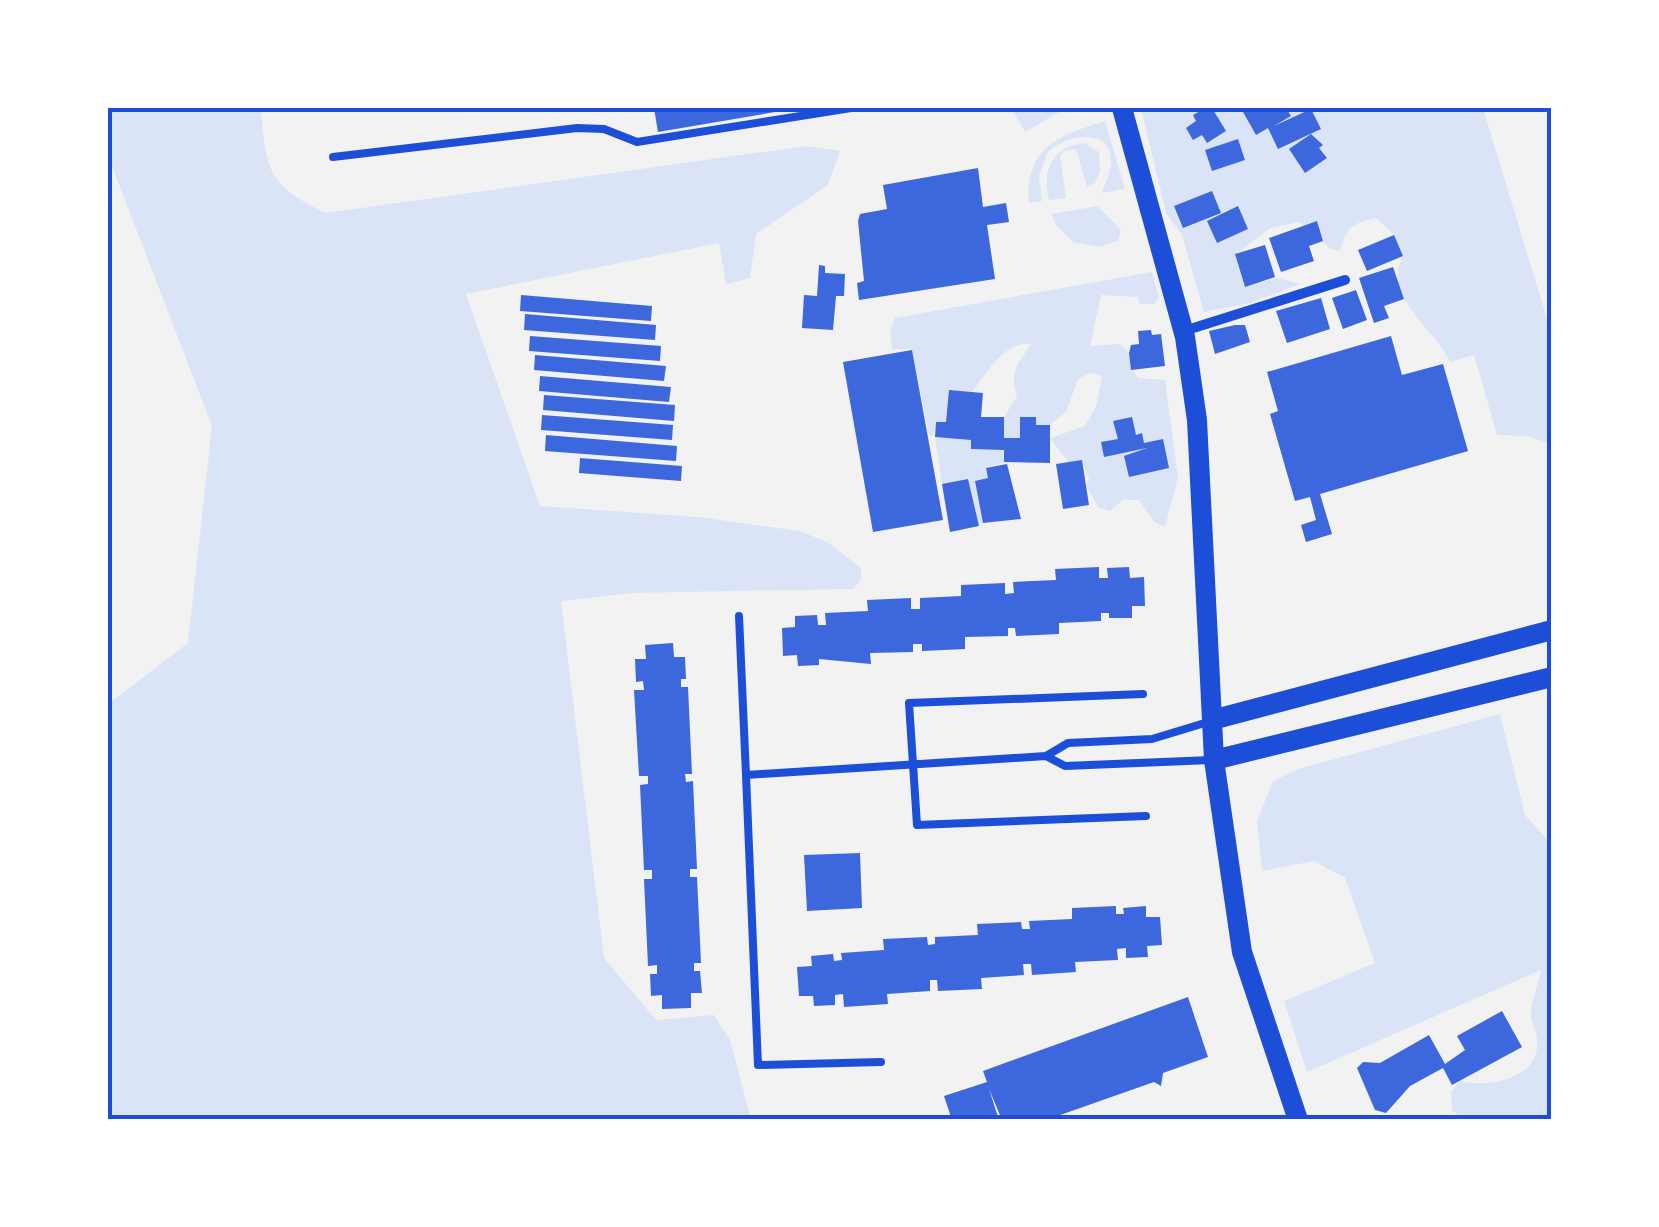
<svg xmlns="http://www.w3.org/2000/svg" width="1659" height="1227" font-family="'Titillium Web',sans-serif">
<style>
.green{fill:#dbe4f7}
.building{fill:#3d67dc}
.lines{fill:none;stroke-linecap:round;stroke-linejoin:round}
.service{stroke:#1d4ed8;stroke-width:8}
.minor{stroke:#1d4ed8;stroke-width:10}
.secondary{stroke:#1d4ed8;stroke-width:20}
.neatline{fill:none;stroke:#1d4ed8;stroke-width:4}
</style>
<rect width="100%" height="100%" fill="#f2f2f2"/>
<path class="green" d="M108,108H260C268,170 265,184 326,213L806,146L840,151L828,185L756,234L750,278L726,284L719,243L466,294L540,506L698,517L800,531L829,543L861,568V579L854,589L632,593L561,601L604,958L656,1020L714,1015L730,1040L751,1119H108V704L188,643L212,426L108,156Z
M1066,108L1025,132L1012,109Z
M1141,108H1483L1551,332V444L1527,436L1497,435L1474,355L1450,362C1437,331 1381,296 1403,256L1394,235L1376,218C1354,222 1345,229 1340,251L1331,249L1299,222L1270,228L1235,255L1244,286L1278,278L1300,284L1250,303L1204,312L1182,235L1166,213Z
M1105,121L1125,189L1102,193C1103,185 1109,178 1110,170C1118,127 1070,132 1048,152L1039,176L1042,201L1029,203C1025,147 1058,136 1105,121Z
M1084,143L1099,152L1100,172L1095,183L1087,187L1076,149L1063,151L1060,157L1066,198L1049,200C1042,171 1051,147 1084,143Z
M1098,206L1121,230L1118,241L1100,247L1073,242L1056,225L1051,214Z
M1152,272L1159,297L1154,304H1139L1138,297L1101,295L1090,346L1120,344L1129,353L1131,370L1139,378L1165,380L1178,477L1165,527L1154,522L1139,500H1123L1110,511L1098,507L1086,485L1089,479L1082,461L1069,463L1050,438L1085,426L1096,407L1102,376L1090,373L1078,379L1066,412L1050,425H1036V417L1020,438H1004V417L1017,396C1008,370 1019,364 1031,344C1004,341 987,373 972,392L949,391L946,422H936L933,437L929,434L912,349H892L890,331L895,318Z
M935,437L971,440L972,449L1003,450L1004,462L986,468L988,478L975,481L983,523L979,526L968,479L942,484Z
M1500,714L1525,815L1551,844V1119H1465L1452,1111L1451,1092L1460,1081C1488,1088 1541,1080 1537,1039C1537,1031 1531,1024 1531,1016C1531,1000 1538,985 1541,970L1307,1072L1284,1001L1375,963L1345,878L1314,861L1262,871L1257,821L1273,781L1298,769Z"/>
<path class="building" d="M654,108H786L787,110L658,132Z
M1206,108H1212L1226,131L1207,143L1202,135L1193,140L1186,128L1196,121L1193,115Z
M1252,108H1286L1291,116L1274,126L1311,109L1321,129L1278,149L1268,128L1256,135L1243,112Z
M1311,134L1323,145L1319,148L1327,158L1305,173L1289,149Z
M1238,139L1245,160L1212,171L1205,150Z
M978,168L983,207L1006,203L1009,222L987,225L995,279L859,300L857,283L864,281L858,221L860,214L887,209L883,185Z
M1212,191L1221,213L1183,228L1174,206Z
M1238,206L1248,229L1217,243L1207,221Z
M1317,221L1323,241L1309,246L1314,261L1281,272L1269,238Z
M1394,235L1403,256L1367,271L1358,250Z
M1265,245L1275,277L1245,287L1235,254Z
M819,265L825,266V273L845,274L844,296H836L833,330L802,328L804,295L817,296Z
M1393,267L1404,299L1384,306L1389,318L1374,323L1359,278Z
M1356,290L1367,320L1343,329L1332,298Z
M521,295L652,306L651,321L520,311Z
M1321,298L1330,329L1287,343L1276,311Z
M525,314L656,325L655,340L524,330Z
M1235,325H1245L1250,342L1215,354L1209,331Z
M1151,330L1152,335L1161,334L1165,366L1131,370L1129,353L1131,345L1139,344L1138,331Z
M530,336L661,346L660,361L529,351Z
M1391,336L1402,375L1443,364L1468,451L1320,494L1332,534L1306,542L1301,525L1316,520L1310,497L1295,501L1270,414L1278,411L1267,372Z
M912,350L943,520L873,532L843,362Z
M535,355L666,366L664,381L534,370Z
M540,376L671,387L669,402L539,391Z
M949,390L983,393L981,417H1004V438H1020V417H1036V425H1050V463L1004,462V450L971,449V440L935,437L936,422H946Z
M544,395L675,405L674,421L543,410Z
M542,415L673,425L672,440L541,430Z
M1132,417L1136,435L1142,433L1144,443L1163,439L1169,468L1129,477L1124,456L1147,448L1104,457L1101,442L1118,439L1113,421Z
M546,435L677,446L676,461L545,451Z
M580,458L682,466L681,481L579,473Z
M1082,460L1089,505L1063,509L1056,464Z
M1007,464L1021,519L983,523L975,481L988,478L986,468Z
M968,479L979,526L950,532L942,484Z
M1099,567V578H1108L1107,568L1129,567L1130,578L1144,577L1145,606H1132V618H1109V613H1101V621L1059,623V634L1016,636L1015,628H1008V636L965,637V649L922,651V644H913V652L870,653L871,664L819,659V665L798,666L797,655L783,656L782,628L795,627V616L817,615L818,625H826L825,613L868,611L867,600L911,598V609H920V598L961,596V585L1005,583V594L1014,593L1013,582L1056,580L1055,569Z
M673,643L674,657H685L686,679H681V687H688L692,774H685L686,782L693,781L697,869H690V877H697L701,963H694V971H700L702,993H691V1008L662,1009V995L651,996L650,974H657V965L648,966L644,879H652V870H644L640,785L648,784V776H639L634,690H644L643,681L636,682L635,659H646L645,645Z
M860,853L862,908L807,911L804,855Z
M1116,906V914H1124L1123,908L1146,906V917H1160L1162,945L1147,946L1148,957L1126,958V948L1117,949L1118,960L1075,962L1076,972L1032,975L1031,964H1023L1024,975L981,978L982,989L938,991L937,980H930V991L887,994L888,1004L844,1007L843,994L835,995V1005L814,1006L813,996H799L797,967L812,966L811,956L833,954L834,961L842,960L841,953L884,950L883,939L927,937L928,945L935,944V937L978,935L977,924L1021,922L1022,929H1030L1029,921L1072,919V908Z
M1188,997L1208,1057L1163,1073L1161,1086L1154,1082L1046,1120H1002L989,1089L999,1120H952L944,1096L987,1082L983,1071Z
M1502,1011L1522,1047L1452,1085L1443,1068L1410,1086L1386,1113L1375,1110L1357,1068L1363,1062L1380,1063L1429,1035L1445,1064L1465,1050L1457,1036Z"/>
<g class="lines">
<path class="service" d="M333,157L577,128L604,129L637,142L851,108
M739,616L746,775
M1143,694L909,703L917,825L1146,816
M1208,722L1152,739L1068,743L1046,756L1065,766L1211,760
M881,1062L758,1065L746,775L1046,756"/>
<path class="minor" d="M1184,331L1345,280"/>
<path class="secondary" d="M1122,108L1185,337L1197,420L1214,760L1242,952L1298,1120
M1212,720L1552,630
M1214,760L1552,677"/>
</g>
<rect width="1659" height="1227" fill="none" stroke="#ffffff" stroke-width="220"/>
<rect x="110" y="110" width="1439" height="1007" class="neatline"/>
</svg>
